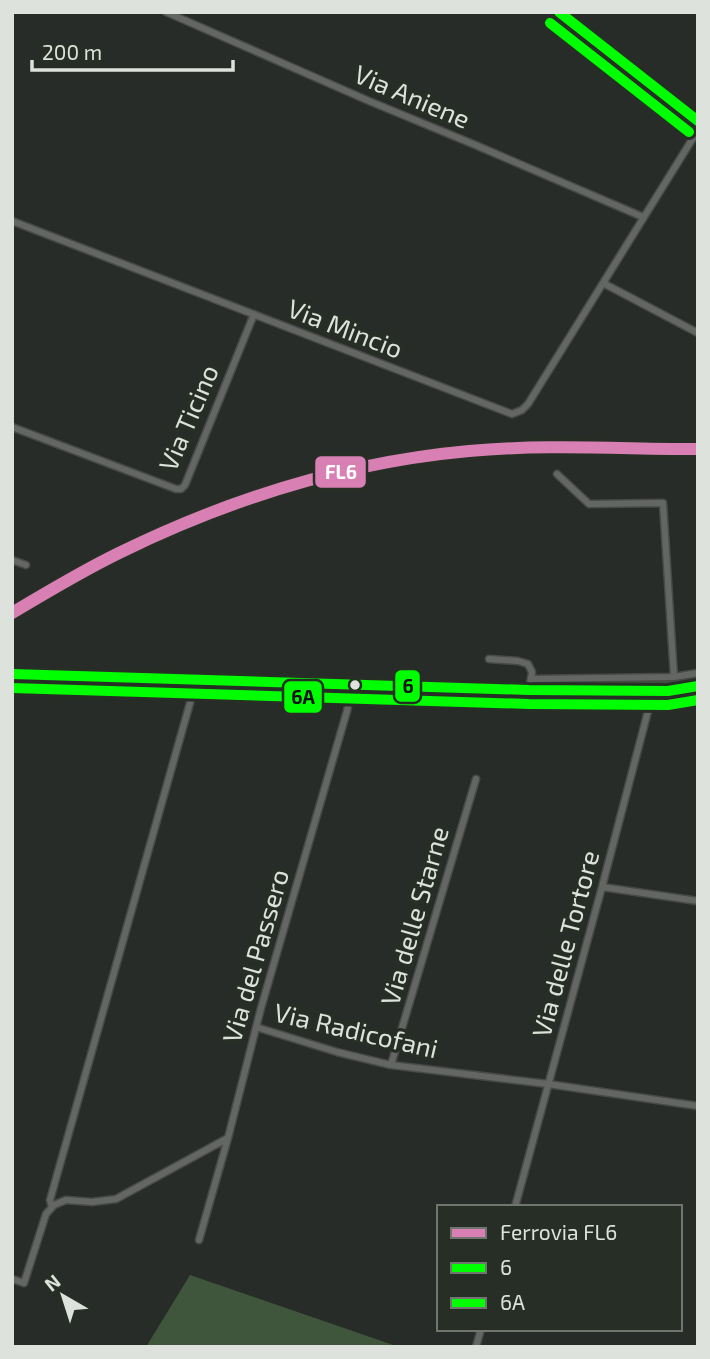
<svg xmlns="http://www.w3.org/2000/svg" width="710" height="1359" font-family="'Exo 2',sans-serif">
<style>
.green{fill:#40563c}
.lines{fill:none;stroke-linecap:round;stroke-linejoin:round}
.minor-casing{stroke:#474a46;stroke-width:9}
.major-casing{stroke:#474a46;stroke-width:10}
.minor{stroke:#646663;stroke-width:6}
.major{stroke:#696869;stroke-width:8}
.rail{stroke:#686a67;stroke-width:2}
.bus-1-casing{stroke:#272e26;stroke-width:16}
.bus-2-casing{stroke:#272e26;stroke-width:16}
.bus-1{stroke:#0f0;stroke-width:10}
.bus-2{stroke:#0f0;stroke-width:10}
.rail-1-casing{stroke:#272e26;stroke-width:18}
.rail-1{stroke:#d880b4;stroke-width:12}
.bus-dot{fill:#dee2dd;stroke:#272e26;stroke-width:2.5}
.labels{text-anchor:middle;stroke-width:7;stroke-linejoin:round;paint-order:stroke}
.street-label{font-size:26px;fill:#dee2dd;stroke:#272e26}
.line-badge{stroke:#272e26;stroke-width:2.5}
.badge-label{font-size:19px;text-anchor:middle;font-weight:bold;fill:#fff}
.pale-badge-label{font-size:19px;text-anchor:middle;font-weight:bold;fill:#111}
</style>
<rect width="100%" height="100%" fill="#282c28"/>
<path class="green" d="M698,674V682L670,687H587L601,680Z
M190,1275L399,1347H146Z"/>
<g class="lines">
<defs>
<path id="minor" d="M166,12L369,101L473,144L643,217
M559,12L698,121
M12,221L512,414L522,410L528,404L698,130
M603,283L698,333
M12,427L176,489H181L185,485L254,314
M557,474L589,504L663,503L674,677
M12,560L26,565
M489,659L518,661L528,664L532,672L529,690
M531,679L674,677L698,673
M602,887L698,901
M256,1027L337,1052L391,1065L548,1084L698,1106
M391,1065L476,779
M52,1207L50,1200L197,678
M515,1207L602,887L653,692
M199,1240L228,1138L261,1008L347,711L353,683
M12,1279L24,1283L46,1214L54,1205L66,1200L92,1202L116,1199L228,1138
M476,1347L481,1329"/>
<path id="major" d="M12,674L113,676L529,690L668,691L698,686"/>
</defs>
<use href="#minor" class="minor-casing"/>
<use href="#major" class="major-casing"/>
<use href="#minor" class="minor"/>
<use href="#major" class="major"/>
<path class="rail" d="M12,618C148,528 307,469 469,455C545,448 622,452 698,453"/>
<defs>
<path id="bus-1" d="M559,12L698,121
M12,674L529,690L668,691L698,686"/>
<path id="bus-2" d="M550,23L689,132
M12,688L529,704L668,705L698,700"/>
</defs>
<use href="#bus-1" class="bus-1-casing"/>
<use href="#bus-2" class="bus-2-casing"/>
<use href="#bus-1" class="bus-1"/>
<use href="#bus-2" class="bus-2"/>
<defs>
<path id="rail-1" d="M12,613C47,592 82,571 119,553C229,499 347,462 469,451C545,444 622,449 698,449"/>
</defs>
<use href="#rail-1" class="rail-1-casing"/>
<use href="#rail-1" class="rail-1"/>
</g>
<circle class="bus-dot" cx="355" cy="685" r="6"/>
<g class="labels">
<g class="street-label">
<text transform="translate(412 97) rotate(23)" y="9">Via Aniene</text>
<text transform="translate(345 329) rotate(21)" y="9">Via Mincio</text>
<text transform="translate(189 418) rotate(-67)" y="9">Via Ticino</text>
<text transform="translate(415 916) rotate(-74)" y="9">Via delle Starne</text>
<text transform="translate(566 944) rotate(-75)" y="9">Via delle Tortore</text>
<text transform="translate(256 956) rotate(-74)" y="9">Via del Passero</text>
<text transform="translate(356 1031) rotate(13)" y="9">Via Radicofani</text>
</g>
</g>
<g class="line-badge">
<rect x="314" y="455" width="53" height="34" rx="7" fill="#d880b4"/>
<rect x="394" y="669" width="27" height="34" rx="7" fill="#0f0"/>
<rect x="283" y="680" width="40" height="34" rx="7" fill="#0f0"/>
</g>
<g class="badge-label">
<text x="341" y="479">FL6</text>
</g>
<g class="pale-badge-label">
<text x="408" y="693">6</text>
<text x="303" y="704">6A</text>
</g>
<rect width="710" height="1359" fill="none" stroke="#dee2dd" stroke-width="28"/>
<rect x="437" y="1205" width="245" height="126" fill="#272e26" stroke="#70766f" stroke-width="2"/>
<rect x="451" y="1228" width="35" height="10" fill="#d880b4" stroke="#70766f" stroke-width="2"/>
<text x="500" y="1240" font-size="21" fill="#dee2dd">Ferrovia FL6</text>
<rect x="451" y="1263" width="35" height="10" fill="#00ff00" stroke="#70766f" stroke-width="2"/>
<text x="500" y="1275" font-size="21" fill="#dee2dd">6</text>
<rect x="451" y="1298" width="35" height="10" fill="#00ff00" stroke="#70766f" stroke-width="2"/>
<text x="500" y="1310" font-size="21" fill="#dee2dd">6A</text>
<g transform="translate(63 1296) rotate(321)" stroke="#272e26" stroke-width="5" paint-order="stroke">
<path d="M0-5L12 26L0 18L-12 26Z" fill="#dee2dd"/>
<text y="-10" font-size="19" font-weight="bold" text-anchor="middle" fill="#dee2dd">N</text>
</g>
<path d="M32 60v10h201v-10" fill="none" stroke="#dee2dd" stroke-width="3.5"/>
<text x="42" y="60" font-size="21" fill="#dee2dd" stroke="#272e26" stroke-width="5" paint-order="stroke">200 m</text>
</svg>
